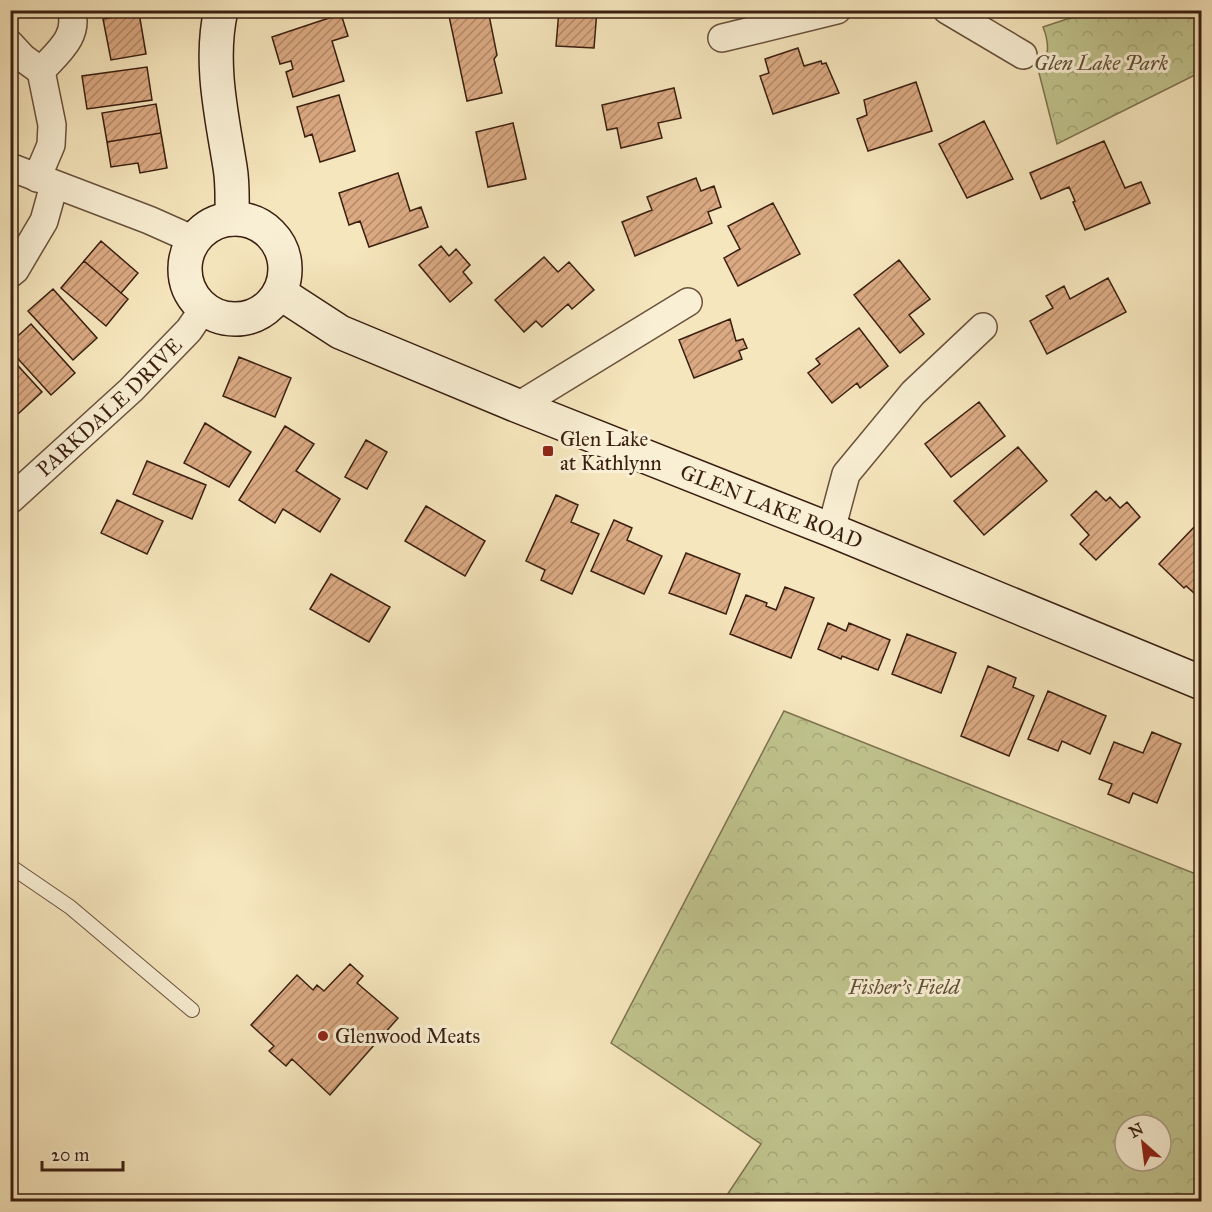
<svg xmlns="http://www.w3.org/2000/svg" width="1212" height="1212" font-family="'IM FELL Great Primer',serif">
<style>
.forest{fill:url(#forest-crowns);stroke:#7d7250;stroke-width:1.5;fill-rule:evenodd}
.building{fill:url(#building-hatch);stroke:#3a1f11;stroke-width:1.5}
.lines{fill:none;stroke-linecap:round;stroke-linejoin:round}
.lane-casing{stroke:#69513c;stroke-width:16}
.street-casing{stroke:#69513c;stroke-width:30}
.secondary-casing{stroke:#3a1f11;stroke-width:36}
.lane{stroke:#f9efd4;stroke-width:14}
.street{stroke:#f9efd4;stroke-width:27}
.secondary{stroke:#f9efd4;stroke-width:33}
.poi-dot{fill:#8f2418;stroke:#f9efd4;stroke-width:2}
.labels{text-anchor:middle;stroke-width:6;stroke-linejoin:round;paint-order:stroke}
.park-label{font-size:21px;font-style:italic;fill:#625136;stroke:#f9efd4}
.street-label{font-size:21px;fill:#3a1f11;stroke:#f9efd4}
.poi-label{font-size:21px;fill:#3a1f11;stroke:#f9efd4;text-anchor:start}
</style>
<defs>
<pattern id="forest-crowns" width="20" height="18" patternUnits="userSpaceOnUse" patternTransform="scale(1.5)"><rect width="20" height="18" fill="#c0c48e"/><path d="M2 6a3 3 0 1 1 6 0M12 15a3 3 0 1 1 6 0" fill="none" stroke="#a6a879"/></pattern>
<pattern id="building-hatch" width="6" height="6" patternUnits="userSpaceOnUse" patternTransform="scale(1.5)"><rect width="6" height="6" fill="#dbaa83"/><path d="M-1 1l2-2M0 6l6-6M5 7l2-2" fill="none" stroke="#b38a6a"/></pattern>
</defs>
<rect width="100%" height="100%" fill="#f6e6bd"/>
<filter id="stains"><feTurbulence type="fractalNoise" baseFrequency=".00333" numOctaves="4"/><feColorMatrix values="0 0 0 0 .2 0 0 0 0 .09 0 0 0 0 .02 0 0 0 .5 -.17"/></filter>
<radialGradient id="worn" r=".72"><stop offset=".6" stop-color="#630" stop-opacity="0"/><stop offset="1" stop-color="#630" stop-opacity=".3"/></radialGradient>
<path class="forest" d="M1091,11H1201V72L1057,144L1039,73C1049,58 1050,44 1043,27Z
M784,711L1201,876V1201H723L761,1144L611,1043ZM1125,1125H1161V1161H1125Z"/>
<path class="building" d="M476,10H488L497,55L494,59L502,93L467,101L449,16Z
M559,10H597L594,48L556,46Z
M139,13L146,54L111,60L103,19Z
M341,14L348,36L332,41L344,81L293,97L286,72L293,69L291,61L280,64L272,37Z
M798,48L804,66L821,61L822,64L826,63L839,93L773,114L760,76L769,73L765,59Z
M147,67L152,100L87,109L82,76Z
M916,82L932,131L868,151L857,119L867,115L864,100Z
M674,88L681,118L658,123L662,138L621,148L617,128L607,130L602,105Z
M339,95L355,151L320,162L312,134L305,137L297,107Z
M156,104L161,133L107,142L102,113Z
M984,121L1013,179L967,198L939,144Z
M513,123L526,179L488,187L476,132Z
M161,133L167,168L140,173L138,163L111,167L107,142Z
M1104,141L1125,188L1141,182L1150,203L1085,230L1073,202L1075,201L1069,187L1041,199L1030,173Z
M398,173L410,211L421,207L428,227L369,247L360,221L349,225L339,193Z
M696,178L701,191L714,186L721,207L708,212L712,223L635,256L622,222L652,210L647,197Z
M773,203L800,254L738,286L724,258L740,249L728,226Z
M101,241L138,273L121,293L84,261Z
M441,246L449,256L456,249L470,265L463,272L472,283L450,302L419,265Z
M544,257L558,272L569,262L594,290L572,309L568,304L542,327L536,321L524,332L495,300Z
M899,260L930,299L909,315L924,334L900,353L854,295Z
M84,261L128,299L106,326L61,288Z
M1108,278L1126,312L1047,354L1030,321L1053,308L1046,296L1064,286L1070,299Z
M53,289L97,338L73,360L28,311Z
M730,319L736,341L743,339L747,348L739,351L742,359L694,378L679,340Z
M31,324L75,373L51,395L10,350V343Z
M859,328L888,366L860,388L857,383L832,403L808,373L820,364L816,359Z
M10,357L42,392L18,414L10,406Z
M239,357L291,378L275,417L223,396Z
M979,402L1005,436L951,477L925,444Z
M205,423L251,452L229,487L184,463Z
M285,426L314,444L296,471L340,499L320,532L283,509L275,523L239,500Z
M366,440L387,452L367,489L345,477Z
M1018,447L1047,481L984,535L954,501Z
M147,461L206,485L192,519L133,494Z
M1096,491L1106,501L1110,497L1120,508L1127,502L1140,517L1096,560L1080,544L1089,535L1071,515Z
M556,495L578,505L571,522L599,534L572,594L541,580L545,570L526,561Z
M117,500L163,521L147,554L101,533Z
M426,506L485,541L465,576L405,541Z
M614,520L632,528L627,540L662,556L644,594L591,571Z
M1196,525L1202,530V600L1186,586L1184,588L1159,564Z
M686,553L740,574L726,614L669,593Z
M331,574L390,607L369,642L310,609Z
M785,587L814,598L791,658L730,634L746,595L767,603L766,606L776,610Z
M828,623L846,631L849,623L890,640L878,670L842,656L841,659L818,649Z
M907,634L956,653L941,693L892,674Z
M988,666L1016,678L1013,687L1034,696L1009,756L961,736Z
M1048,691L1106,716L1090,754L1062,741L1058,751L1028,739Z
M1152,732L1181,744L1157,803L1133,793L1129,803L1108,794L1112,784L1099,779L1114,742L1143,753Z
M350,964L363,976L357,983L398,1018L330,1095L292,1059L286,1066L269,1051L274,1046L251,1025L297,975L313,990L317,985L324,991Z"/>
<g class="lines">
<defs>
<path id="lane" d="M10,866L70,907L192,1010"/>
<g id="street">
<path d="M947,10L1023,55"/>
<path d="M722,38L837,10"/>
<path d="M10,44L23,58L41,71L52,125L51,145L37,178"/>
<path d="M41,71C57,53 80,36 71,10"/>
<path d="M10,167L149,220L194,240"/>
<path d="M10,274L15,270L44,221L54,185"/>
<path d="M518,406L688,302"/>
<path id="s1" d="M10,500L131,390L189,330L204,308"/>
<path d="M831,530L846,474L913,393L983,327"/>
</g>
<g id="secondary">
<path d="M221,10C209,62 222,117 230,167C233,184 232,202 232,219"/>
<circle cx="235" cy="269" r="50"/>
<path id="s2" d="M280,293L340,332L518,406L831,530L1202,683"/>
</g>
</defs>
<use href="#lane" class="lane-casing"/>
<use href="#street" class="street-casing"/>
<use href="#secondary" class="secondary-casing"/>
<use href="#lane" class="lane"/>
<use href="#street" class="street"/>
<use href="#secondary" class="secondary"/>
</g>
<g class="poi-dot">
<rect x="542" y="445" width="12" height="12" rx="3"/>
<circle cx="323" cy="1036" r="6"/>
</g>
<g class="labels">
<g class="park-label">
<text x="1101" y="70">Glen Lake Park</text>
<text x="904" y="994">Fisher's Field</text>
</g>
<g class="street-label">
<text dy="7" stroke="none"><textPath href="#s1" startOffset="136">PARKDALE DRIVE</textPath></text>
<text dy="7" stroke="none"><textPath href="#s2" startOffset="537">GLEN LAKE ROAD</textPath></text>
</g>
<g class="poi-label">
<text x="560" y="446">Glen Lake<tspan x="560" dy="24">at Kathlynn</tspan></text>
<text x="335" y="1043">Glenwood Meats</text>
</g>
</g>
<rect width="1212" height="1212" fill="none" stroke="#f6e6bd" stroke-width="36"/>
<rect x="12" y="12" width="1188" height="1188" fill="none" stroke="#3a1f11" stroke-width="3"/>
<rect x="18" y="18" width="1176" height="1176" fill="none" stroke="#3a1f11" stroke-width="1.5"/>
<g transform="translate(1143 1143) rotate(332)"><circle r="28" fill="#f9efd4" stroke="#ad9c86" stroke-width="1.5"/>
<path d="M0-4.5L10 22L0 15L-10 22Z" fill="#8f2418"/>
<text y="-9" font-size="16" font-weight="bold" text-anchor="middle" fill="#3a1f11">N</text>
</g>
<path d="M42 1161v9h81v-9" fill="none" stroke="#3a1f11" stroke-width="3"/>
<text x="51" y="1161" font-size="18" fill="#3a1f11" stroke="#f9efd4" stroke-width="4.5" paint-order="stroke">20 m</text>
<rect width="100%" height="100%" filter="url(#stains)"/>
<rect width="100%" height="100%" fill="url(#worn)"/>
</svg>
